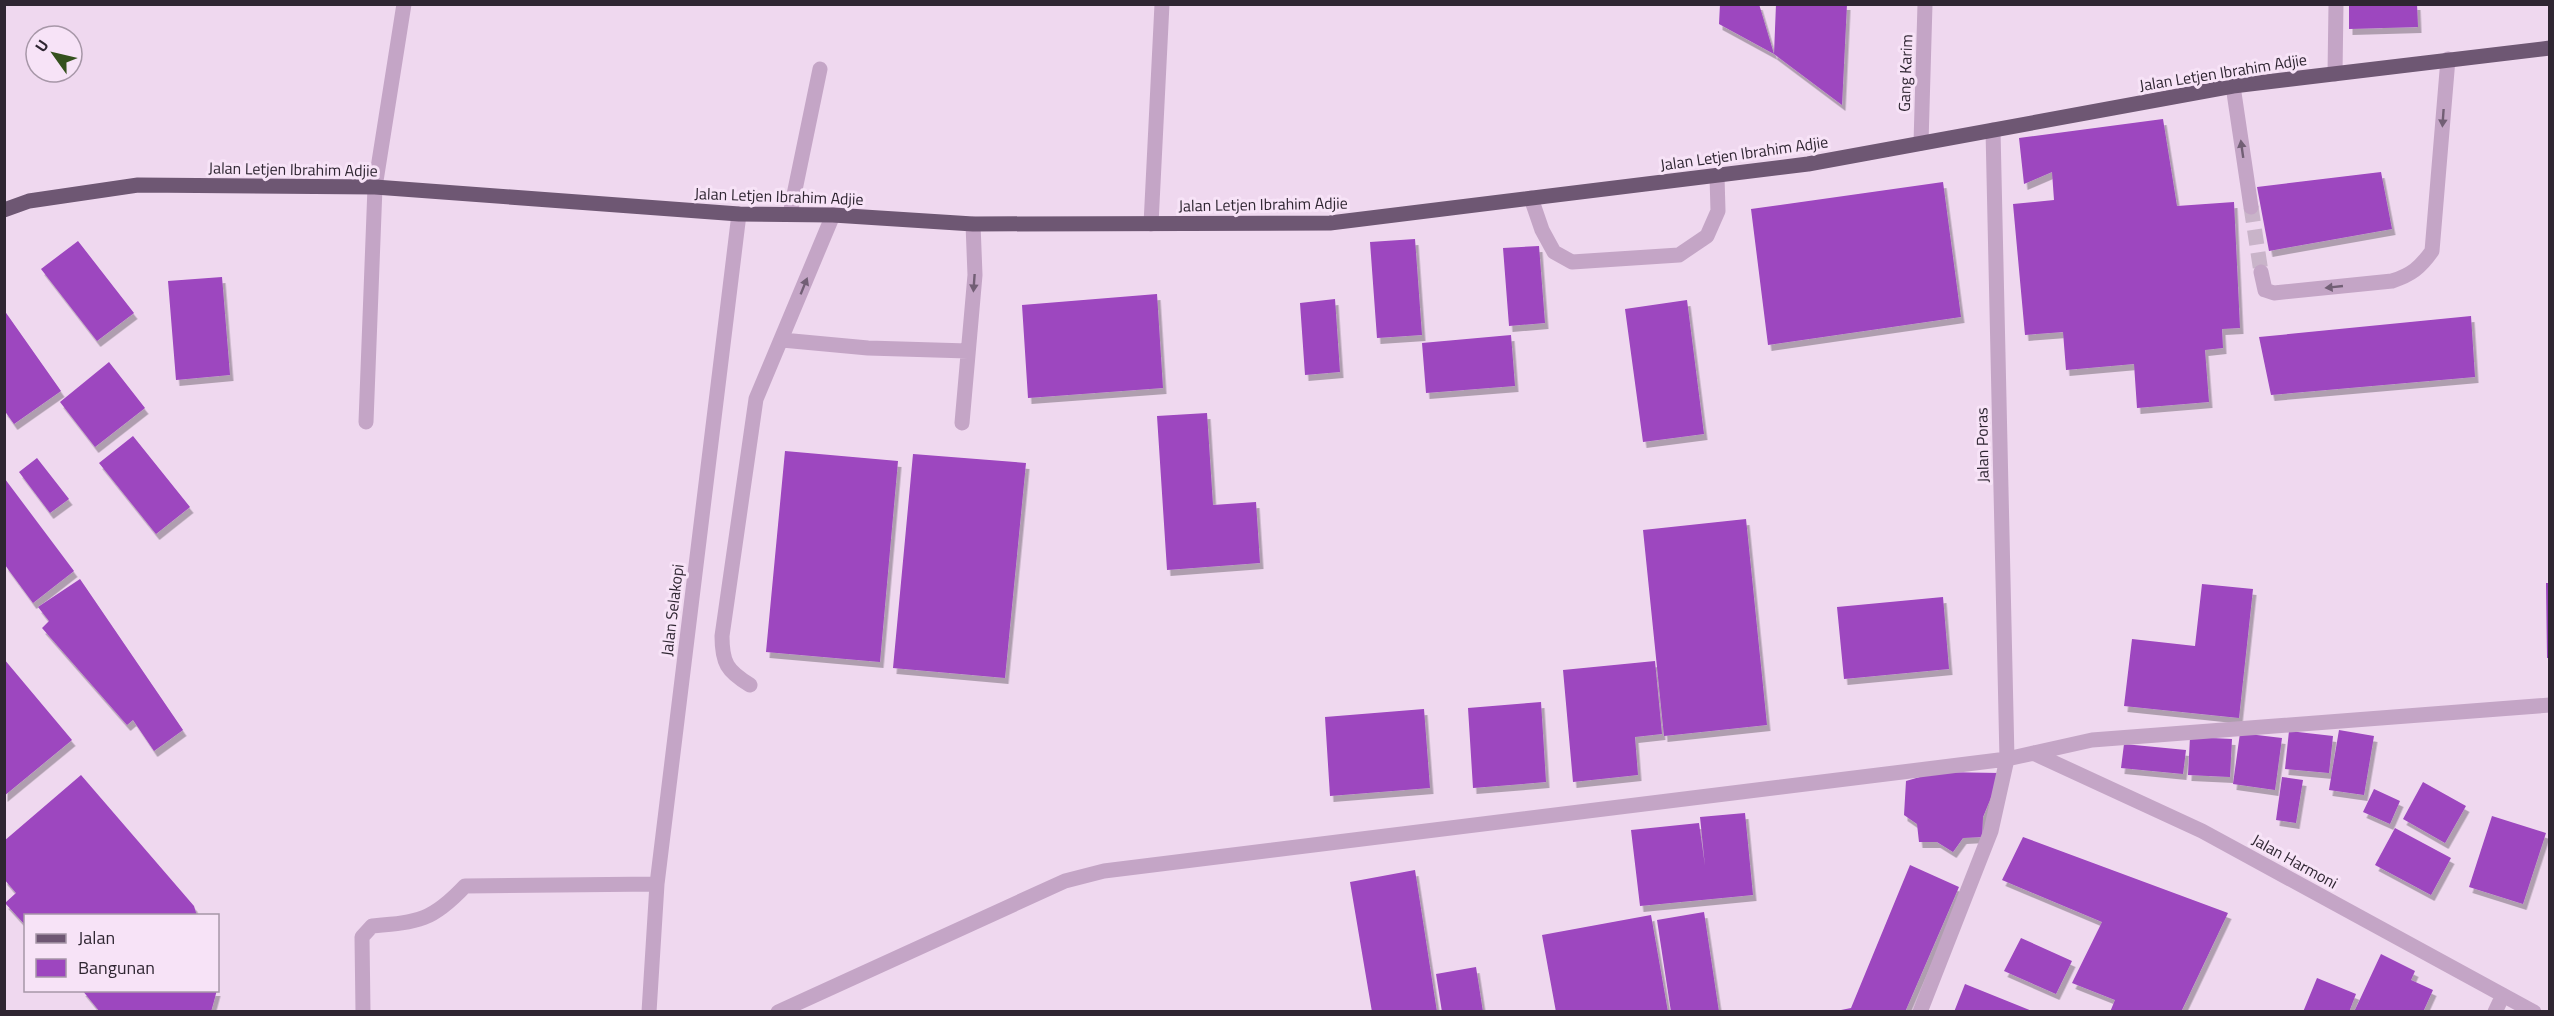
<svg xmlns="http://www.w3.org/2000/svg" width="2554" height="1016" font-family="'Titillium Web',sans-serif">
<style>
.building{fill:#9d46bf;filter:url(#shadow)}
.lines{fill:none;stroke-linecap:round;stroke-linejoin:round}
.minor-tunnel{stroke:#c9b4c9;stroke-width:15;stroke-dasharray:15 8;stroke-linecap:butt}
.minor{stroke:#c4a5c6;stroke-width:15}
.major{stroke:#6e5773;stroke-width:15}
.oneway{fill:#725f75}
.labels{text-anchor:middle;stroke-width:6;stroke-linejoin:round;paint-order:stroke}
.street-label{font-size:16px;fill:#2f2632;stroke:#f7e3f7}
</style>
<defs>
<filter id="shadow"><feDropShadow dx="3.5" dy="6" stdDeviation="0" flood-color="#0004"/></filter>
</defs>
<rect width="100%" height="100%" fill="#efd8ef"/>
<path class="building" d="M1720,4H1759L1774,54L1776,4H1847L1842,105L1774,54L1719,24Z
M2349,4H2417L2418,27L2349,29Z
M2163,119L2177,206L2234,202L2240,328L2222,329L2223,348L2205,350L2209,402L2137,408L2134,364L2066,370L2063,332L2025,335L2013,204L2054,200L2052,172L2024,184L2019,138Z
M2381,172L2392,229L2269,251L2257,187Z
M1943,182L1961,317L1768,345L1751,209Z
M1415,239L1422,335L1377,338L1370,242Z
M78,241L134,313L97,341L41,269Z
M1539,246L1545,323L1509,326L1503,248Z
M222,277L230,375L176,380L168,281Z
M1157,294L1163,388L1028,398L1022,305Z
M1335,299L1340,372L1305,375L1300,303Z
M1687,300L1704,434L1643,442L1625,309Z
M4,310L61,391L14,424L4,410Z
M2471,316L2475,377L2271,395L2259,337Z
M1511,335L1515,386L1426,393L1422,343Z
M109,362L145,408L95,447L60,402Z
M1207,413L1213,505L1256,502L1260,563L1167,570L1157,416Z
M133,436L190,507L156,534L99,463Z
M785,451L898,461L880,662L766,652Z
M913,454L1026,463L1005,678L893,668Z
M37,458L69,499L50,513L19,472Z
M5,479L74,571L33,603L5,565Z
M1746,519L1767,725L1664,736L1643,530Z
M80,579L183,730L154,751L133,720L127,725L42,628L49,621L38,607Z
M2546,583H2550V658H2547Z
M2202,584L2253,589L2239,718L2124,706L2132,639L2195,646Z
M1943,597L1949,669L1844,679L1837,607Z
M4,659L72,740L4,796Z
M1655,661L1662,734L1635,737L1638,775L1573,782L1563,670Z
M1541,702L1546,782L1473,788L1468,708Z
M1424,709L1430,788L1330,796L1325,717Z
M2339,730L2374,736L2364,795L2329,790Z
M2289,731L2333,736L2329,773L2285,769Z
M2240,733L2282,738L2275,790L2233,784Z
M2190,737L2232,739L2230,777L2188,775Z
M2124,744L2186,750L2183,774L2121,768Z
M1937,772L2001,773L1983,817L1982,837L1963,838L1953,852L1937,842H1919L1917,824L1904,815L1906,781Z
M81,775L194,906L197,916H26V926L5,903L16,893L4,879V841Z
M2282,777L2303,780L2296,823L2276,820Z
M2423,782L2466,806L2445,843L2403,819Z
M2374,789L2400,801L2390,824L2363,812Z
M1745,813L1753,895L1640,906L1631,830L1699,823L1705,866L1700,817Z
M2492,816L2546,833L2523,904L2469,887Z
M2395,828L2451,858L2431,895L2375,865Z
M2023,837L2228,913L2181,1012H2110L2115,1000L2072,983L2102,922L2002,880Z
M1910,865L1959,887L1905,1012H1831L1851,1008Z
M1415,870L1437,1012H1372L1350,882Z
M1704,912L1719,1012H1671L1657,920Z
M1651,915L1668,1012H1556L1542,935Z
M2021,938L2072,961L2056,994L2004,971Z
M2381,954L2415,971L2411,980L2433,990L2423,1012H2354Z
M1476,967L1483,1012H1442L1436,974Z
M2317,978L2356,994L2349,1012H2303Z
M1965,984L2032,1011V1012H1954Z
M82,990H217L211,1012H100Z"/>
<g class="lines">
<path class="minor-tunnel" d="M2251,207L2261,272"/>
<path class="minor" d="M2335,74L2336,4
M2233,86L2251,207
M1921,143L1925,4
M1531,198L1542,230L1554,252L1572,262L1679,255L1707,236L1718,211L1717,176
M790,214L820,69
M1151,224L1162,4
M2261,272L2265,290L2274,293L2392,281C2411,275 2420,268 2432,251L2448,59
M782,340L868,348L968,351
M366,422L375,187L404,4
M962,423L975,275L973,224
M750,685C727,671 722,663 722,636L756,399L833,215
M2033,753L2202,831L2534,1012
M363,1012L362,937L372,926C419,922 432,921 465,886L657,884
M649,1012L657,884L739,214
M778,1012L1065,881L1104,871L2007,759L2092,740L2550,705
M1920,1012L1991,831L2007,759L1993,130
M2495,1012L2503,995"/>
<path class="major" d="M4,210L29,201L138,185L375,187L739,214L833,215L973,224L1330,223L1808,164L2233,86L2550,48"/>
</g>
<defs><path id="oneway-solid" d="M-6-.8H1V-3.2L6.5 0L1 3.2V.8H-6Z" transform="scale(1.5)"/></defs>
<g class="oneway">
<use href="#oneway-solid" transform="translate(2443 118) rotate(94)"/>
<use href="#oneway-solid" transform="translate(2242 149) rotate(-98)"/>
<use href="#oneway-solid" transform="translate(974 283) rotate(94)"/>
<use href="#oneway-solid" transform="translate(804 286) rotate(-68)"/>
<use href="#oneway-solid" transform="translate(2334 287) rotate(174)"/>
</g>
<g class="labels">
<g class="street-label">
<text transform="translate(2223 72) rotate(-9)" y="6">Jalan Letjen Ibrahim Adjie</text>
<text transform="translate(1905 73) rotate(-88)" y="6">Gang Karim</text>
<text transform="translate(1744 153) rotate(-8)" y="6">Jalan Letjen Ibrahim Adjie</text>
<text transform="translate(293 169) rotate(1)" y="6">Jalan Letjen Ibrahim Adjie</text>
<text transform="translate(779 196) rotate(2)" y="6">Jalan Letjen Ibrahim Adjie</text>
<text transform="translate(1263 204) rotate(-1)" y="6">Jalan Letjen Ibrahim Adjie</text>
<text transform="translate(1982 445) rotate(-91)" y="6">Jalan Poras</text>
<text transform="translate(672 610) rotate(-83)" y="6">Jalan Selakopi</text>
<text transform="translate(2295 861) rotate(29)" y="6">Jalan Harmoni</text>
</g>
</g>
<rect width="2554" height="1016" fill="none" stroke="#2f2632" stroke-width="12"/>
<rect x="24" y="914" width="195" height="78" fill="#f7e3f7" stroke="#a797a8" stroke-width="1.5"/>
<rect x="36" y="934" width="30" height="9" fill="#6e5773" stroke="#a797a8" stroke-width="1.5"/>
<text x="78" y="944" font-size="18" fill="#2f2632">Jalan</text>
<rect x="36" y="959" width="30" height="18" fill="#9d46bf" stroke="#a797a8" stroke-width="1.5"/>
<text x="78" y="974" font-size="18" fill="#2f2632">Bangunan</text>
<g transform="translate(54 54) rotate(304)"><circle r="28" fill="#f7e3f7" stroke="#a797a8" stroke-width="1.5"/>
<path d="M0-4.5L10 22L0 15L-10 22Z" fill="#35511e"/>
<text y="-9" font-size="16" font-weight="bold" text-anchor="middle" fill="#2f2632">U</text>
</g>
</svg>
